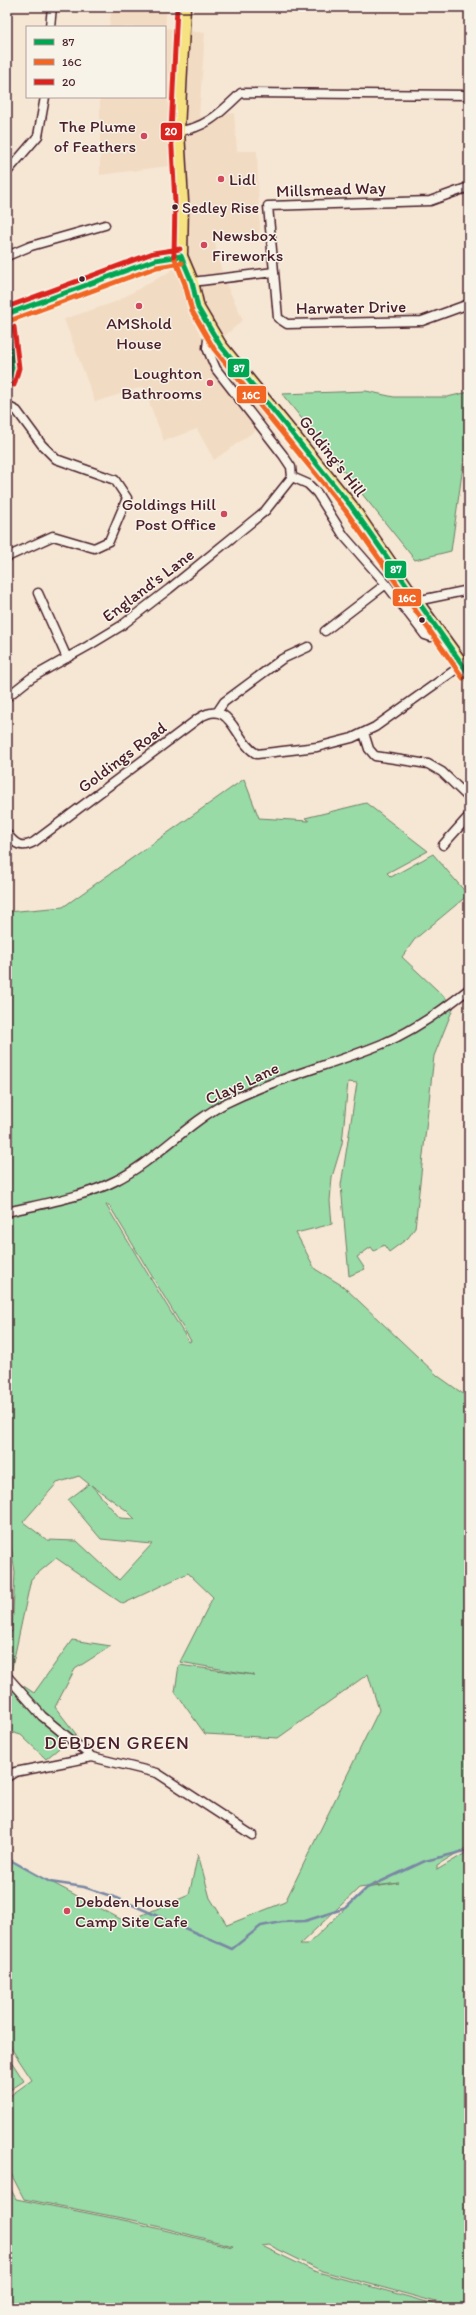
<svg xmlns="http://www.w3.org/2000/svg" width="476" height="2315" font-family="Itim,sans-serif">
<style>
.built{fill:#f2dbc3}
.green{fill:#98dba6;stroke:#717d68;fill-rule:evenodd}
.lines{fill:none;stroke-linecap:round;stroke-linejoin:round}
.stream{stroke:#7987a4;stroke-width:2.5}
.minor-casing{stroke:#4a1f2b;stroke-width:11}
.primary-casing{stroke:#4a1f2b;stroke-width:15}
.minor{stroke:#f7f3e8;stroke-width:8}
.primary{stroke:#f7e281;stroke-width:12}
.bus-1-casing{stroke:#f7f3e8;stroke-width:8}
.bus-2-casing{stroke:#f7f3e8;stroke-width:8}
.bus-3-casing{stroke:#f7f3e8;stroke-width:8}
.bus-1{stroke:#00a651;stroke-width:5}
.bus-2{stroke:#f26522;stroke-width:5}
.bus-3{stroke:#dc241f;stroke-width:5}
.poi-dot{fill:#d1495b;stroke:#f7f3e8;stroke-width:1.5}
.bus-dot{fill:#4a1f2b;stroke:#f7f3e8;stroke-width:1.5}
.labels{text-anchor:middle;stroke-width:3;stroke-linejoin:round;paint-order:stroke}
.bus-label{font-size:16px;fill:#4a1f2b;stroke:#f7f3e8;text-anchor:start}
.poi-label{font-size:17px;fill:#4a1f2b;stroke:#f7f3e8;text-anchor:end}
.street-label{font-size:17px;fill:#4a1f2b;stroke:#f7f3e8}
.quarter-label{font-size:19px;letter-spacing:1px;fill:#4a1f2b;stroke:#f7f3e8}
.line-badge{stroke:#f7f3e8;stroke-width:1.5}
.badge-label{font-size:11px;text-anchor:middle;font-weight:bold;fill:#fff}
</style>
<rect width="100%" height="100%" fill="#f6e7d4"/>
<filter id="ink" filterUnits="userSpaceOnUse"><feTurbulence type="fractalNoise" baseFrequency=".025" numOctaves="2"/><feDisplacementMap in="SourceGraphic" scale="8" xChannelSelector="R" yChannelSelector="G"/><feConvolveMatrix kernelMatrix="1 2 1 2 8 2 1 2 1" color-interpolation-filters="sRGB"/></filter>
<g filter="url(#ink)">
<path class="built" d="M112,7H167L165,28L205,33L199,117L234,113L237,151H257L260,233L214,238L223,277L243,320L220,340L273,418L214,460L197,429L164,441L143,387L95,402L64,319L115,302L169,272L188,254L184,164L100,175V97H165V27H109Z"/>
<path class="green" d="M366,391L394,397H447L469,392V424L451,551L415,560L282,394Z
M244,779L259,818L309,821L305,818L366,803L428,851L387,873L391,877L433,854L468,895L415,939L402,957L454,1006L434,1056L415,1228L408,1238L389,1252L384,1245L374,1251L371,1247L357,1257L365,1269L349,1276L341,1185L357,1083L348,1082L342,1144L332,1177L330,1201L332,1224L296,1233L315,1269L343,1286L438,1376L469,1398V1846L437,1865V1870L469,1851V2308H458L322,2271L269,2245L262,2246L314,2271L449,2308H7V2182L16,2199L128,2221L232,2247L233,2246L137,2221L24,2199L7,2166V2102L11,2095L32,2080L7,2042V1888L12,1861L126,1922L189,1895L198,1854L210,1898L227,1925L285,1902L379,1710L368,1674L278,1738L205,1734L175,1692L179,1665L254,1675L180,1662L213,1597L188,1573L123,1604L56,1558L31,1579L10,1677L34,1693L72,1640L111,1646L75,1669L55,1707L76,1734L46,1759L21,1735L7,1731V1631L12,1632L15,1572L10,1541L7,1542V912L63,907ZM106,1205H109L191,1341L189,1342ZM79,1476L89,1484L68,1500L101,1539L152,1544L119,1580L77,1541L47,1540L23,1522L57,1483ZM91,1485L126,1510L135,1519L120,1518ZM399,1883L367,1888L308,1944H300L359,1888Z
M7,2055L24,2081L7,2092Z"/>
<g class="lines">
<path class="stream" d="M7,1864L12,1861L50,1882L84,1887L117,1898L232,1949L261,1926L282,1922L305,1921L346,1908L367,1888L425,1861L469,1850"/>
<defs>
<path id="minor" d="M50,27L52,7
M178,131C206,129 222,111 241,93L469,95
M7,172L38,136L45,97
M7,256L31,246L105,225
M274,272L278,318L287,324L422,321L469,304
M192,282L274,272L268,206L430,201L469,187
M7,328L12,368L7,383
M214,336L208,339L207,348L216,369L283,455L291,467L292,477L308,484L317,493L344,536L386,584L425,635L431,637L440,635
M7,406L17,411L42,445L56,459L115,480L127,498L109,541L94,548L53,536L7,557
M38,593L67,658
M416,601L469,590
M325,631L386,584
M7,697L31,678L88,646L121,626L169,589L265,511L292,477
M218,711L224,702L282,659L308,647
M364,733L369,749L375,756L428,764L442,772L469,798
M7,834C15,844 21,849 34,842L199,718C232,697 234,742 257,754L317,747L352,738L375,727L462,665
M443,845L469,816
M7,1212C41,1204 84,1197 115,1181C155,1161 186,1124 226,1103C276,1078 331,1065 382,1044C413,1031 443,1010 469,989
M7,1676L42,1716L92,1757
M7,1777L15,1772L92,1757L157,1773L252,1835"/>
<path id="primary" d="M184,7L178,131L182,202L181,256L192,282L198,308L220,345L351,506L416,601L469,674
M7,314L155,260L181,256"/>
</defs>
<use href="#minor" class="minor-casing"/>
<use href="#primary" class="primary-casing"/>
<use href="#minor" class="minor"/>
<use href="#primary" class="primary"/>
<defs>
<path id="bus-1" d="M181,256L192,282L198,308L220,345L351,506L469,674
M7,314L155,260L181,256
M7,328L12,368L7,383"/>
<path id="bus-2" d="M175,259L185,284L192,311L214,349L345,510L463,678
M9,321L157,267L182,263"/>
<path id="bus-3" d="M174,256L175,202L171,131L177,7
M7,307L153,253L180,249
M14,385L19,368L14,327"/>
</defs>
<use href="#bus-1" class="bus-1-casing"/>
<use href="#bus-2" class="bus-2-casing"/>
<use href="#bus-3" class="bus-3-casing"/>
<use href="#bus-1" class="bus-1"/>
<use href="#bus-2" class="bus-2"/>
<use href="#bus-3" class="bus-3"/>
</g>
</g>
<g class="poi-dot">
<circle cx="144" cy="136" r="4"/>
<circle cx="221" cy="179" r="4"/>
<circle cx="204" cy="245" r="4"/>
<circle cx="139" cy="306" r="4"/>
<circle cx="210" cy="383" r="4"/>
<circle cx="224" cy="514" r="4"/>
<circle cx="67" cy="1911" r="4"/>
</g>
<g class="bus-dot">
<circle cx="175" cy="207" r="3.5"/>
<circle cx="82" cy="279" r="3.5"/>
<circle cx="422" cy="620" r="3.5"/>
</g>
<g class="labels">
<g class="bus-label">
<text x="182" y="213">Sedley Rise</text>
</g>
<g class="poi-label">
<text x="136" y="132">The Plume<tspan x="136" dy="20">of Feathers</tspan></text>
<text x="229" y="185" text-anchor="start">Lidl</text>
<text x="212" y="241" text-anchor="start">Newsbox<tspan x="212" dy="20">Fireworks</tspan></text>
<text x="139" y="329" text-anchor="middle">AMShold<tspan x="139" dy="20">House</tspan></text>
<text x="202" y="379">Loughton<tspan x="202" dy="20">Bathrooms</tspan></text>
<text x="216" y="510">Goldings Hill<tspan x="216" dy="20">Post Office</tspan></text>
<text x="75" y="1907" text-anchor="start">Debden House<tspan x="75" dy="20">Camp Site Cafe</tspan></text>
</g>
<g class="street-label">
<text transform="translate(331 189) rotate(-2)" y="6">Millsmead Way</text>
<text transform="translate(351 307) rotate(-1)" y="6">Harwater Drive</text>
<text transform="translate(333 456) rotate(52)" y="6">Golding's Hill</text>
<text transform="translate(148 585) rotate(-37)" y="6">England's Lane</text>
<text transform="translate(122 757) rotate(-37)" y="6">Goldings Road</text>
<text transform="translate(242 1083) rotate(-25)" y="6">Clays Lane</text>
</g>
<g class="quarter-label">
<text x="117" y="1749">DEBDEN GREEN</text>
</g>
</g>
<g class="line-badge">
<rect x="160" y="122" width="23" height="19" rx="4" fill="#dc241f"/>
<rect x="227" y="358" width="23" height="20" rx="4" fill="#00a651"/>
<rect x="236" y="385" width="31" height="19" rx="4" fill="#f26522"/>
<rect x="384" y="560" width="23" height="19" rx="4" fill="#00a651"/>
<rect x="392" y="588" width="30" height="19" rx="4" fill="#f26522"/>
</g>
<g class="badge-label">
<text x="171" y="135">20</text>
<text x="239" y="372">87</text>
<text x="251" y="399">16C</text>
<text x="396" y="573">87</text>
<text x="407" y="602">16C</text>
</g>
<rect width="476" height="2315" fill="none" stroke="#f7f3e8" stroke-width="24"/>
<rect x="12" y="12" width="452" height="2291" fill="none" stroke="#4a1f2b" stroke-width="1.5" filter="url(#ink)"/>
<rect x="26" y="26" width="140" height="72" fill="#f7f3e8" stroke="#b29e9c"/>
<rect x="34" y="39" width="20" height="6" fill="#00a651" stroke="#b29e9c"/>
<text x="62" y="46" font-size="12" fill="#4a1f2b">87</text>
<rect x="34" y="59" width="20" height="6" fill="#f26522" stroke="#b29e9c"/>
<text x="62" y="66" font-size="12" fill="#4a1f2b">16C</text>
<rect x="34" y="79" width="20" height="6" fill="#dc241f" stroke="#b29e9c"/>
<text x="62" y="86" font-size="12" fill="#4a1f2b">20</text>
</svg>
